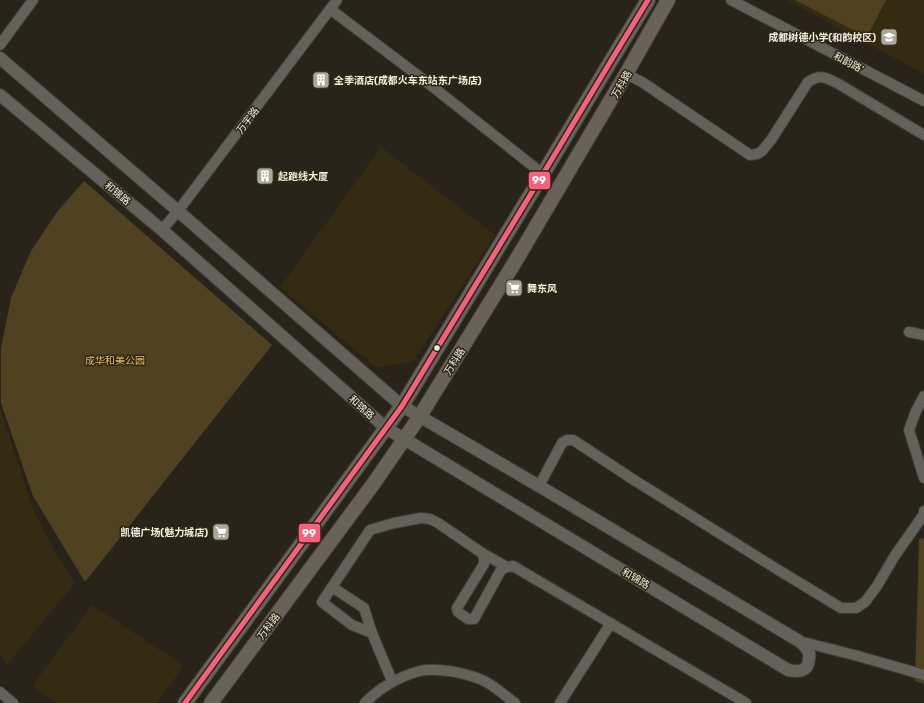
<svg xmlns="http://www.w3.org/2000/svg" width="924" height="703" font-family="Rubik,'Noto Sans SC',sans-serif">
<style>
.built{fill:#342b13}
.green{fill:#504220}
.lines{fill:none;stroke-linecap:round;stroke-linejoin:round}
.minor-casing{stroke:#413e36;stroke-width:12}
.tertiary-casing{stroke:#413e36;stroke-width:14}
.secondary-casing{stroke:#413e36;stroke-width:16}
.minor{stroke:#64615a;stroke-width:10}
.tertiary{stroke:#64615a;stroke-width:12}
.secondary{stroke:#67635a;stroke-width:14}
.bus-1-casing{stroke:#2e2714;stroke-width:8}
.bus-1{stroke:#f8607d;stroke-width:5}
.bus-dot{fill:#f1ede1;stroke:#2e2714;stroke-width:1.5}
.labels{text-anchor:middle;stroke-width:3;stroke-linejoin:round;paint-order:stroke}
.poi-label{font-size:10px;font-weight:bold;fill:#f1ede1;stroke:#2e2714;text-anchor:start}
.street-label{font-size:10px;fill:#f1ede1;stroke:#2e2714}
.park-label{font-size:10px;fill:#e2bb58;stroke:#2e2714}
.line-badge{stroke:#2e2714;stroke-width:1.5}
.badge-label{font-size:11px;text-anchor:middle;font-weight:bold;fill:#fff}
</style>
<rect width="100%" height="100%" fill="#28241a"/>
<path class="built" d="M786,0H924V74Z
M381,147L495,235L413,362L376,367L280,287Z
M0,409L34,511L57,555L75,583L7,665L0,655Z
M92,605L184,666L157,703H56L32,686Z"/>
<path class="green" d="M795,0H886L867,37Z
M84,181L272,345L85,582L33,496L1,403V348L11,298L31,251L57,212Z
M924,538V684L915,681L919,539Z"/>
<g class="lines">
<defs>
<path id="minor" d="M731,0L924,101
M330,9L424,80L543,174
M0,45L33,0
M626,74L642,82L750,155L757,154L762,151L771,140L808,82C819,74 825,77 837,83L924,135
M162,230L178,211L337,0
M909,332L924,335
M924,396L916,411L909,430L924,478
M539,486L562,443L567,440H573L634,480L780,571L841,608H856L865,602L877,586L894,557L924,514V511
M482,553L484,558V564L457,608L458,612L468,619H474L501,570L507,567L513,566L746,703
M332,587L364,608L372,633L392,681
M372,633L352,625L322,602L370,530L394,523L421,518L430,519L438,523L482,553L507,567
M799,641L858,656L924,675
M0,692L13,703
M365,703C379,688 400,676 420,671C437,667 466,673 482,680C494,685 505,696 515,703
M560,703L611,623"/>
<path id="tertiary" d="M0,58L178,211L402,406L539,486L799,641C803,644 807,648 809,653C810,655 809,657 809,659C808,672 799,672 788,670L386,428L162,230L0,95"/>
<path id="secondary" d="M185,703L402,406L543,174L609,64L648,0
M211,703L374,483L420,416L515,262L626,74L668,0"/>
</defs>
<use href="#minor" class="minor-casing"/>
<use href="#tertiary" class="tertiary-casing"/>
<use href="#secondary" class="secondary-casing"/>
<use href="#minor" class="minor"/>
<use href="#tertiary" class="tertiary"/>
<use href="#secondary" class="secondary"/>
<defs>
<path id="bus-1" d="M185,703L402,406L543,174L609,64L648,0"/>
</defs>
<use href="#bus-1" class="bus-1-casing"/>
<use href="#bus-1" class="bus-1"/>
</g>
<defs>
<symbol id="school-square" viewBox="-11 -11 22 22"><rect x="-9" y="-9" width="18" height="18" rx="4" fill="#aba79b" stroke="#2e2714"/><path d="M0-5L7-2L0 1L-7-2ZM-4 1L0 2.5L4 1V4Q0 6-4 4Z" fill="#fff"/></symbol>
<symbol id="building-square" viewBox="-11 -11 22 22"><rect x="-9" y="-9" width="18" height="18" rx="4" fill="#aba79b" stroke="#2e2714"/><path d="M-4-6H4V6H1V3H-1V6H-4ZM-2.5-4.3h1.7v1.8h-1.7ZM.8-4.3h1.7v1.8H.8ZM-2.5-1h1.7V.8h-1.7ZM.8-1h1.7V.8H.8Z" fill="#fff"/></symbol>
<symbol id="supermarket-square" viewBox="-11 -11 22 22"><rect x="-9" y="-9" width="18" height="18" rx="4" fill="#aba79b" stroke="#2e2714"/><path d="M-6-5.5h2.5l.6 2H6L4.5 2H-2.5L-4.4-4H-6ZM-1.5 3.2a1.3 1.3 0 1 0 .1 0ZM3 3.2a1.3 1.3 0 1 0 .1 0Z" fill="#fff"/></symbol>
</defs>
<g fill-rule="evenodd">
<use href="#school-square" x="879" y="27" width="20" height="20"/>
<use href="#building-square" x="311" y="70" width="20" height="20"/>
<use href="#building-square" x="255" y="166" width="20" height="20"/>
<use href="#supermarket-square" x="504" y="278" width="20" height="20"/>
<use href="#supermarket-square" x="211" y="522" width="20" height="20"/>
</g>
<circle class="bus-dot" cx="437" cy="348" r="3.5"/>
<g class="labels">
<g class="poi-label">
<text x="876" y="41" text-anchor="end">成都树德小学(和韵校区)</text>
<text x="334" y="84">全季酒店(成都火车东站东广场店)</text>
<text x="278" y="180">起跑线大厦</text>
<text x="527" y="292">舞东风</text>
<text x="208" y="536" text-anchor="end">凯德广场(魅力城店)</text>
</g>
<g class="street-label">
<text transform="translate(849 62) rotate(28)" y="4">和韵路’</text>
<text transform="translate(621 84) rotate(-60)" y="4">万科路</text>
<text transform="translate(247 120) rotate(-53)" y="4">万宇路</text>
<text transform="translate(118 193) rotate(40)" y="4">和锦路</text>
<text transform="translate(454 361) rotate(-58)" y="4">万科路</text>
<text transform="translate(362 407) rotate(42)" y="4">和锦路</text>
<text transform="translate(636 578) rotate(31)" y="4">和锦路</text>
<text transform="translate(268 626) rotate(-53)" y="4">万科路</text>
</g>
<g class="park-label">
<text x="115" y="364">成华和美公园</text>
</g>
</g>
<g class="line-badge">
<rect x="528" y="171" width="23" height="19" rx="4" fill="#f8607d"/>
<rect x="298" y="523" width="23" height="20" rx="4" fill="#f8607d"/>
</g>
<g class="badge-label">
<text x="539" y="184">99</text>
<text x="309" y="537">99</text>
</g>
</svg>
